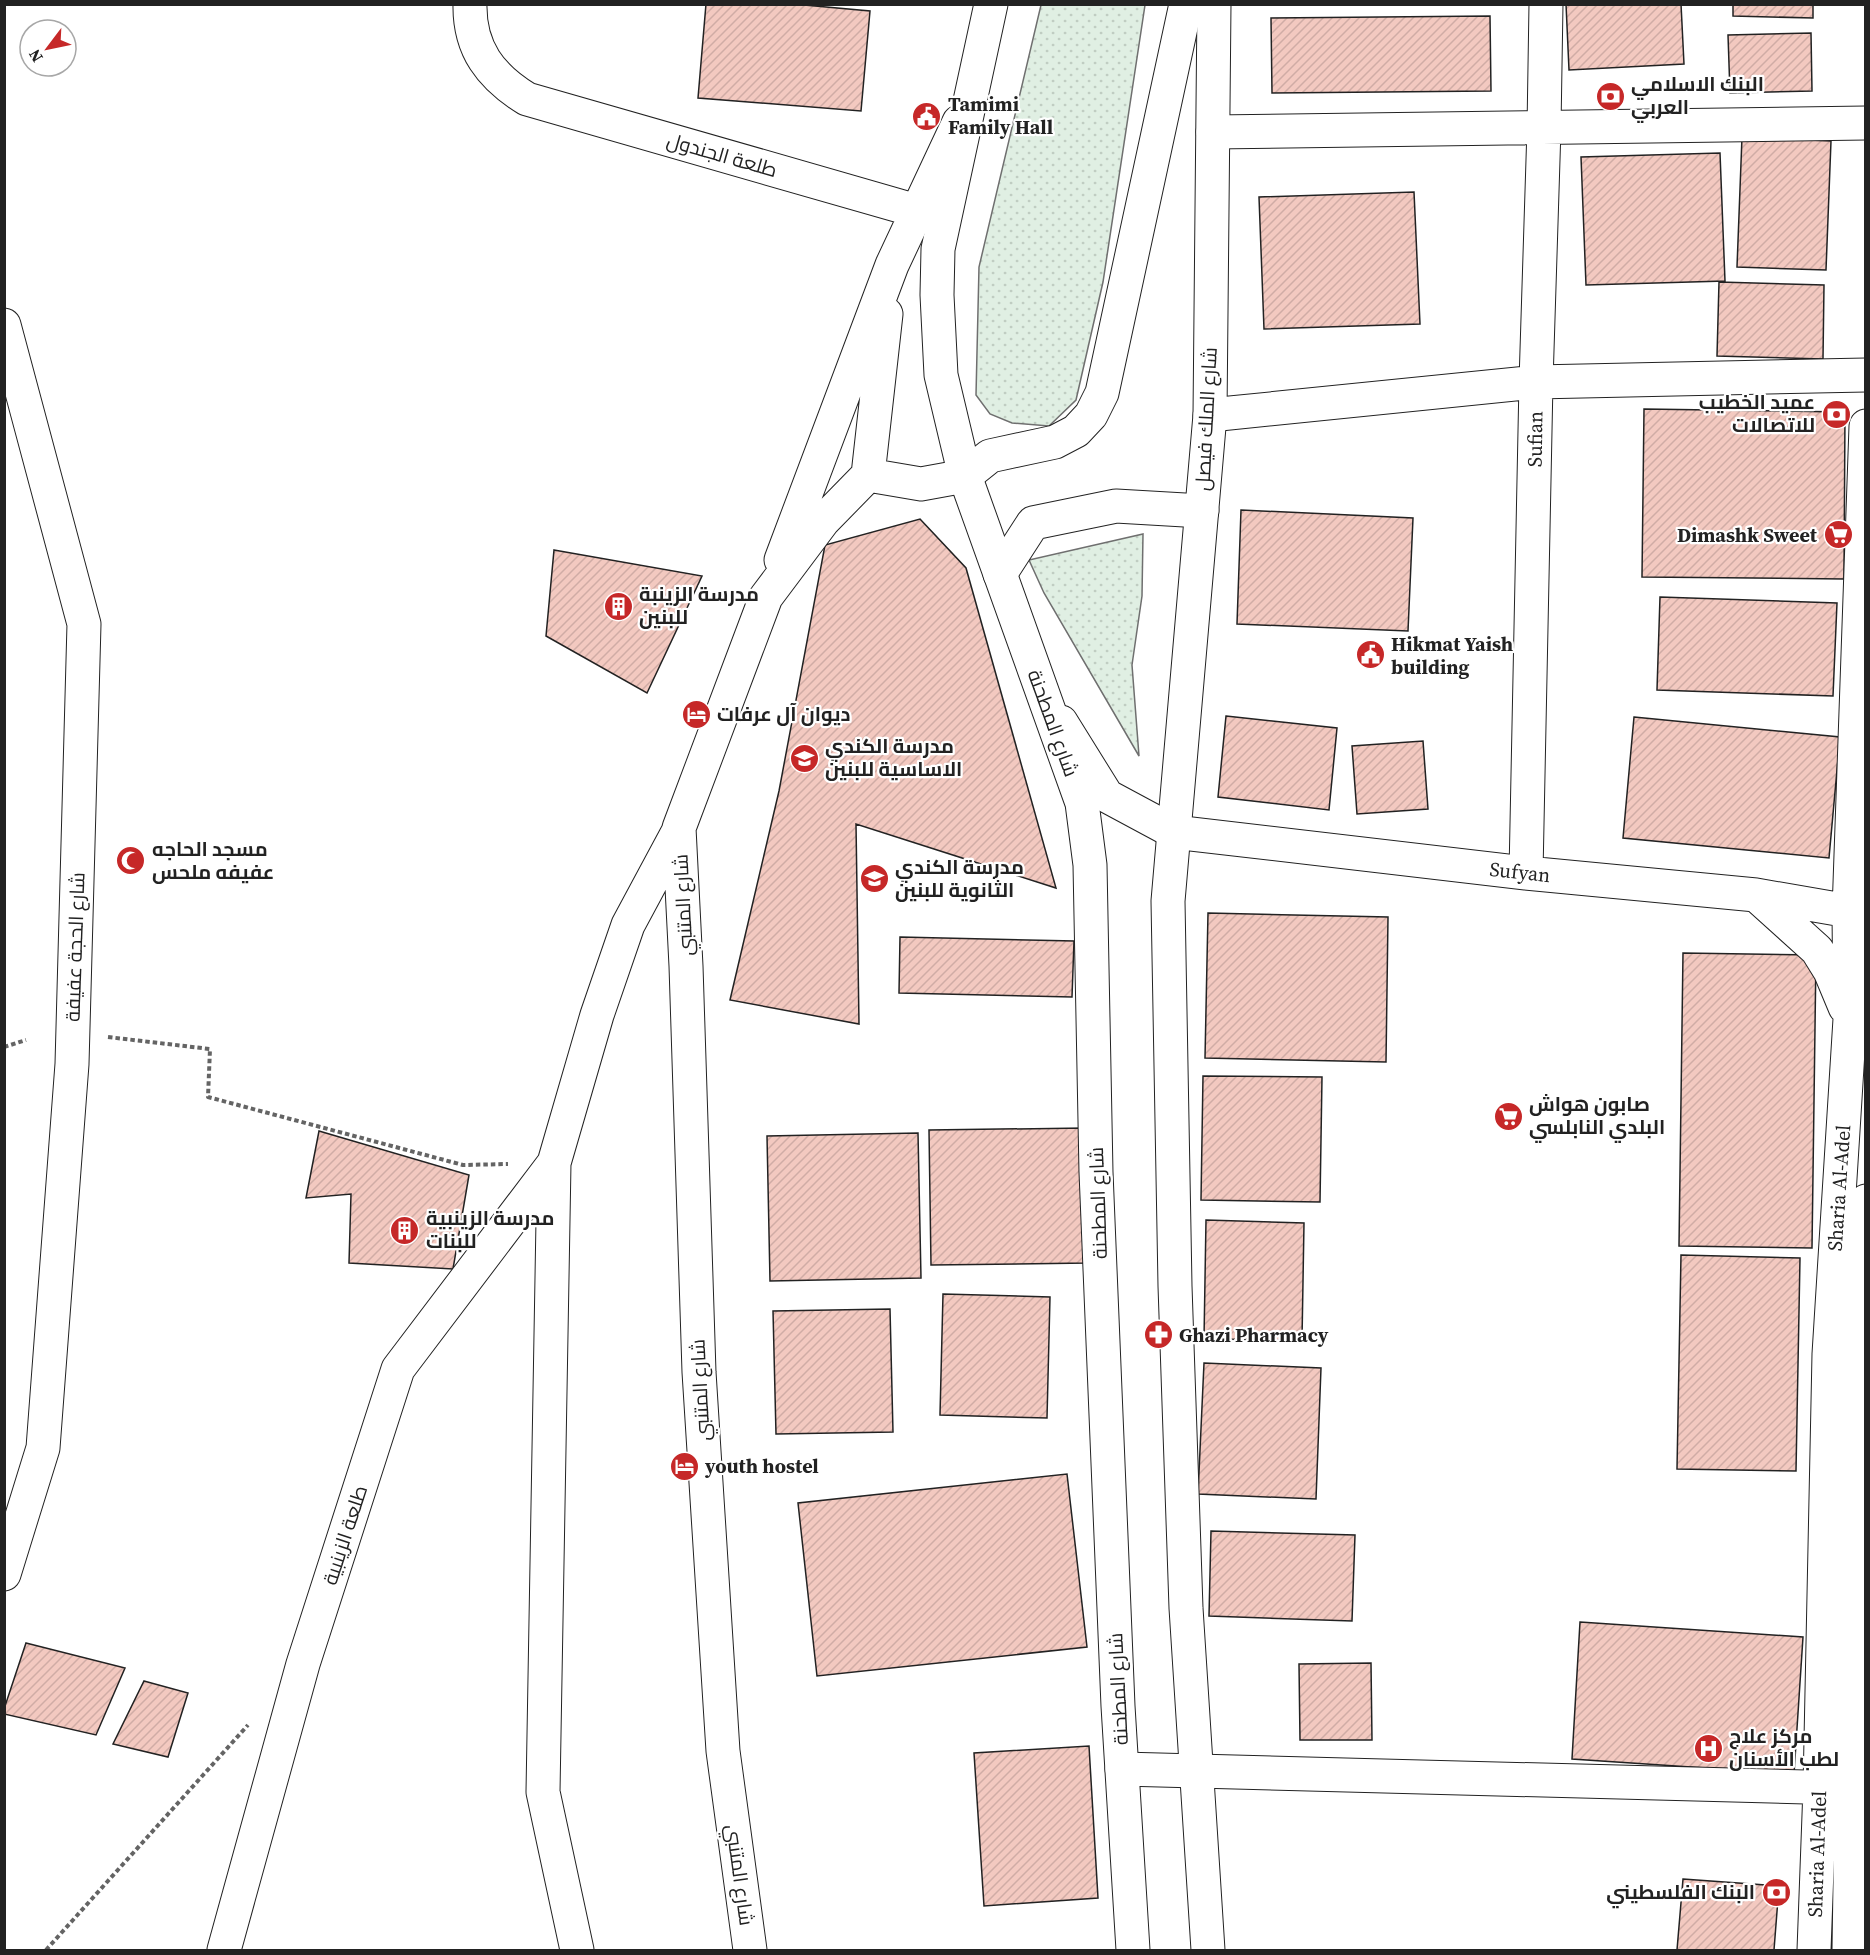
<svg xmlns="http://www.w3.org/2000/svg" width="1870" height="1955" font-family="'Source Serif 4',Cairo,serif">
<style>
.green{fill:url(#green-dots);stroke:#6f6f6f;stroke-width:1.5}
.building{fill:url(#building-hatch);stroke:#222;stroke-width:1.5}
.lines{fill:none;stroke-linecap:round;stroke-linejoin:round}
.minor-casing{stroke:#222;stroke-width:35}
.major-casing{stroke:#222;stroke-width:35}
.path{stroke:#646464;stroke-width:4;stroke-dasharray:4.5 3;stroke-linecap:butt}
.minor{stroke:#fff;stroke-width:33}
.major{stroke:#fff;stroke-width:33}
.labels{text-anchor:middle;stroke-width:4.5;stroke-linejoin:round;paint-order:stroke}
.poi-label{font-size:20px;font-weight:bold;fill:#222;stroke:#fff;text-anchor:start}
.street-label{font-size:20px;fill:#222;stroke:#fff}
</style>
<defs>
<pattern id="green-dots" width="8" height="8" patternUnits="userSpaceOnUse" patternTransform="scale(1.5)"><rect width="8" height="8" fill="#e0efe3"/><path d="M2 2h.1M6 6h.1" fill="none" stroke="#c0cdc2" stroke-width="1.8" stroke-linecap="round"/></pattern>
<pattern id="building-hatch" width="6" height="6" patternUnits="userSpaceOnUse" patternTransform="scale(1.5)"><rect width="6" height="6" fill="#f3c9c0"/><path d="M-1 1l2-2M0 6l6-6M5 7l2-2" fill="none" stroke="#d0aca5"/></pattern>
</defs>
<rect width="100%" height="100%" fill="#fff"/>
<path class="green" d="M1041,5H1145L1103,282L1076,400L1049,426L1012,423L990,414L976,395L979,267Z
M1143,534L1142,596L1132,665L1139,756L1044,593L1029,560Z"/>
<path class="building" d="M706,4H793L870,11L861,111L698,98Z
M1566,4H1681L1684,64L1569,70Z
M1733,4H1813V18L1733,16Z
M1490,16L1491,91L1272,93L1271,18Z
M1811,33L1812,91L1730,93L1728,35Z
M1742,137L1831,141L1826,270L1737,267Z
M1720,153L1725,281L1586,285L1581,157Z
M1414,192L1420,324L1264,329L1259,197Z
M1719,282L1824,285L1823,359L1717,356Z
M1644,409L1845,412L1844,579L1642,577Z
M1241,510L1413,518L1408,631L1237,624Z
M920,519L966,568L1056,888L856,824L859,1024L730,1000L779,791L825,545Z
M554,550L702,576L647,693L546,636Z
M1660,597L1837,603L1833,696L1657,690Z
M1226,716L1337,728L1329,810L1218,797Z
M1634,717L1840,737L1829,858L1623,838Z
M1423,741L1428,809L1357,814L1352,746Z
M1208,913L1388,917L1386,1062L1205,1058Z
M900,937L1074,941L1072,997L899,993Z
M1683,953L1816,955L1812,1248L1679,1246Z
M1203,1076L1322,1077L1320,1202L1201,1200Z
M1085,1128L1088,1263L931,1265L929,1130Z
M319,1131L469,1175L453,1269L349,1263L351,1194L306,1198Z
M918,1133L921,1278L770,1281L767,1136Z
M1206,1220L1304,1223L1302,1340L1204,1339Z
M1681,1255L1800,1258L1796,1471L1677,1469Z
M943,1294L1050,1297L1047,1418L940,1415Z
M890,1309L893,1432L776,1434L773,1311Z
M1204,1363L1321,1368L1316,1499L1198,1494Z
M1067,1474L1087,1647L817,1676L798,1503Z
M1211,1531L1355,1535L1352,1621L1209,1616Z
M1580,1622L1803,1637L1794,1774L1572,1759Z
M26,1643L125,1668L96,1735L4,1714V1709Z
M1371,1663L1372,1740H1300L1299,1664Z
M144,1681L188,1693L168,1757L113,1744Z
M1089,1746L1098,1898L984,1906L974,1753Z
M1683,1879L1779,1886L1774,1950H1677Z"/>
<g class="lines">
<defs>
<path id="minor" d="M470,4C469,49 491,77 527,99L917,211
M1213,132L1866,123
M4,325L84,624L72,1064L43,1448L4,1574
M1210,415L1536,382L1866,375
M868,475L886,314
M781,560L892,265L959,122
M1000,574L1033,523L1116,506L1202,511
M1061,722L1107,796L1174,832L1526,873L1756,895L1866,914
M1526,873L1536,382L1544,128L1546,4
M1756,895L1817,950L1830,971L1845,1007
M1122,1769L1843,1788
M224,1950L303,1664L398,1369L554,1163
M577,1950L543,1792L554,1163L597,1015L628,925L679,830
M750,1950L723,1751L699,1372L686,966L679,828L766,597L823,521L868,475L921,484L965,476L990,456L1055,442L1076,431L1091,415L1102,393L1186,4
M1814,1950L1820,1788L1829,1354L1850,1019L1849,912L1866,426
M1849,1950L1858,1352L1866,1201"/>
<path id="major" d="M991,4L938,249L937,295L941,375L965,476L1082,803L1090,865L1096,1172L1118,1706L1133,1950
M1208,1950L1186,1608L1175,1286L1168,901L1210,415L1214,4"/>
</defs>
<use href="#minor" class="minor-casing"/>
<use href="#major" class="major-casing"/>
<path class="path" d="M108,1037L210,1049L208,1097L463,1165L508,1164
M4,1047L26,1040
M46,1950L248,1725"/>
<use href="#minor" class="minor"/>
<use href="#major" class="major"/>
</g>
<defs>
<symbol id="bank-disc" viewBox="-11 -11 22 22"><circle r="9.5" fill="#c62828" stroke="#fff"/><path d="M-6-4H6V4H-6ZM0-2.3a2.3 2.3 0 1 0 0 4.6a2.3 2.3 0 1 0 0-4.6Z" fill="#fff"/></symbol>
<symbol id="civic-disc" viewBox="-11 -11 22 22"><circle r="9.5" fill="#c62828" stroke="#fff"/><path d="M-.6-6.5H3V-4.5H.6V-3L4-1V1h2V6H-6V1h2V-1L-.6-3ZM-1.2 2.5V6h2.4V2.5Z" fill="#fff"/></symbol>
<symbol id="supermarket-disc" viewBox="-11 -11 22 22"><circle r="9.5" fill="#c62828" stroke="#fff"/><path d="M-6-5.5h2.5l.6 2H6L4.5 2H-2.5L-4.4-4H-6ZM-1.5 3.2a1.3 1.3 0 1 0 .1 0ZM3 3.2a1.3 1.3 0 1 0 .1 0Z" fill="#fff"/></symbol>
<symbol id="building-disc" viewBox="-11 -11 22 22"><circle r="9.5" fill="#c62828" stroke="#fff"/><path d="M-4-6H4V6H1V3H-1V6H-4ZM-2.5-4.3h1.7v1.8h-1.7ZM.8-4.3h1.7v1.8H.8ZM-2.5-1h1.7V.8h-1.7ZM.8-1h1.7V.8H.8Z" fill="#fff"/></symbol>
<symbol id="hotel-disc" viewBox="-11 -11 22 22"><circle r="9.5" fill="#c62828" stroke="#fff"/><path d="M-6-4.5h1.5V1H6V5H4.5V3h-9V5H-6ZM-4 0a1.8 1.8 0 1 1 3.6 0ZM.5 0V-2.5h3Q6-2.5 6 0Z" fill="#fff"/></symbol>
<symbol id="school-disc" viewBox="-11 -11 22 22"><circle r="9.5" fill="#c62828" stroke="#fff"/><path d="M0-5L7-2L0 1L-7-2ZM-4 1L0 2.5L4 1V4Q0 6-4 4Z" fill="#fff"/></symbol>
<symbol id="mosque-disc" viewBox="-11 -11 22 22"><circle r="9.5" fill="#c62828" stroke="#fff"/><path d="M3.5-4.9A6 6 0 1 0 3.5 4.9A5 5 0 1 1 3.5-4.9Z" fill="#fff"/></symbol>
<symbol id="pharmacy-disc" viewBox="-11 -11 22 22"><circle r="9.5" fill="#c62828" stroke="#fff"/><path d="M-2-6h4v4h4v4h-4v4h-4v-4h-4v-4h4Z" fill="#fff"/></symbol>
<symbol id="hospital-disc" viewBox="-11 -11 22 22"><circle r="9.5" fill="#c62828" stroke="#fff"/><path d="M-5-5h3v3.5h4V-5h3V5h-3V1.5h-4V5h-3Z" fill="#fff"/></symbol>
</defs>
<g fill-rule="evenodd">
<use href="#bank-disc" x="1594" y="80" width="33" height="33"/>
<use href="#civic-disc" x="910" y="100" width="33" height="33"/>
<use href="#bank-disc" x="1820" y="398" width="33" height="33"/>
<use href="#supermarket-disc" x="1822" y="518" width="33" height="33"/>
<use href="#building-disc" x="602" y="590" width="33" height="33"/>
<use href="#civic-disc" x="1354" y="638" width="33" height="33"/>
<use href="#hotel-disc" x="680" y="698" width="33" height="33"/>
<use href="#school-disc" x="788" y="742" width="33" height="33"/>
<use href="#mosque-disc" x="114" y="844" width="33" height="33"/>
<use href="#school-disc" x="858" y="862" width="33" height="33"/>
<use href="#supermarket-disc" x="1492" y="1100" width="33" height="33"/>
<use href="#building-disc" x="388" y="1214" width="33" height="33"/>
<use href="#pharmacy-disc" x="1142" y="1318" width="33" height="33"/>
<use href="#hotel-disc" x="668" y="1450" width="33" height="33"/>
<use href="#hospital-disc" x="1692" y="1732" width="33" height="33"/>
<use href="#bank-disc" x="1760" y="1876" width="33" height="33"/>
</g>
<g class="labels">
<g class="poi-label">
<text x="1631" y="91">البنك الاسلامي<tspan x="1631" dy="23">العربي</tspan></text>
<text x="948" y="111">Tamimi<tspan x="948" dy="23">Family Hall</tspan></text>
<text x="1815" y="409" text-anchor="end">عميد الخطيب<tspan x="1815" dy="23">للاتصالات</tspan></text>
<text x="1817" y="542" text-anchor="end">Dimashk Sweet</text>
<text x="639" y="601">مدرسة الزينبة<tspan x="639" dy="23">للبنين</tspan></text>
<text x="1391" y="651">Hikmat Yaish<tspan x="1391" dy="23">building</tspan></text>
<text x="717" y="721">ديوان آل عرفات</text>
<text x="825" y="753">مدرسة الكندي<tspan x="825" dy="23">الاساسية للبنين</tspan></text>
<text x="152" y="856">مسجد الحاجه<tspan x="152" dy="23">عفيفه ملحس</tspan></text>
<text x="895" y="874">مدرسة الكندي<tspan x="895" dy="23">الثانوية للبنين</tspan></text>
<text x="1529" y="1111">صابون هواش<tspan x="1529" dy="23">البلدي النابلسي</tspan></text>
<text x="426" y="1225">مدرسة الزينبية<tspan x="426" dy="23">للبنات</tspan></text>
<text x="1179" y="1342">Ghazi Pharmacy</text>
<text x="705" y="1473">youth hostel</text>
<text x="1729" y="1743">مركز علاج<tspan x="1729" dy="23">لطب الأسنان</tspan></text>
<text x="1755" y="1899" text-anchor="end">البنك الفلسطيني</text>
</g>
<g class="street-label">
<text transform="translate(722 155) rotate(16)" y="7">طلعة الجندول</text>
<text transform="translate(1206 419) rotate(-87)" y="7">شارع الملك فيصل</text>
<text transform="translate(1535 439) rotate(-89)" y="7">Sufian</text>
<text transform="translate(1053 723) rotate(70)" y="7">شارع المطحنة</text>
<text transform="translate(1520 872) rotate(6)" y="7">Sufyan</text>
<text transform="translate(683 905) rotate(-93)" y="7">شارع المتنبي</text>
<text transform="translate(75 947) rotate(-88)" y="7">شارع الحجة عفيفة</text>
<text transform="translate(1839 1188) rotate(-86)" y="7">Sharia Al-Adel</text>
<text transform="translate(1098 1203) rotate(-92)" y="7">شارع المطحنة</text>
<text transform="translate(700 1390) rotate(-93)" y="7">شارع المتنبي</text>
<text transform="translate(345 1535) rotate(-72)" y="7">طلعة الزينبية</text>
<text transform="translate(1118 1689) rotate(-93)" y="7">شارع المطحنة</text>
<text transform="translate(1817 1854) rotate(-88)" y="7">Sharia Al-Adel</text>
<text transform="translate(740 1875) rotate(82)" y="7">شارع المتنبي</text>
</g>
</g>
<rect width="1870" height="1955" fill="none" stroke="#222222" stroke-width="12"/>
<g transform="translate(48 48) rotate(238)"><circle r="28" fill="#ffffff" stroke="#a7a7a7" stroke-width="1.5"/>
<path d="M0-4.5L10 22L0 15L-10 22Z" fill="#c62828"/>
<text y="-9" font-size="16" font-weight="bold" text-anchor="middle" fill="#222222">N</text>
</g>
</svg>
